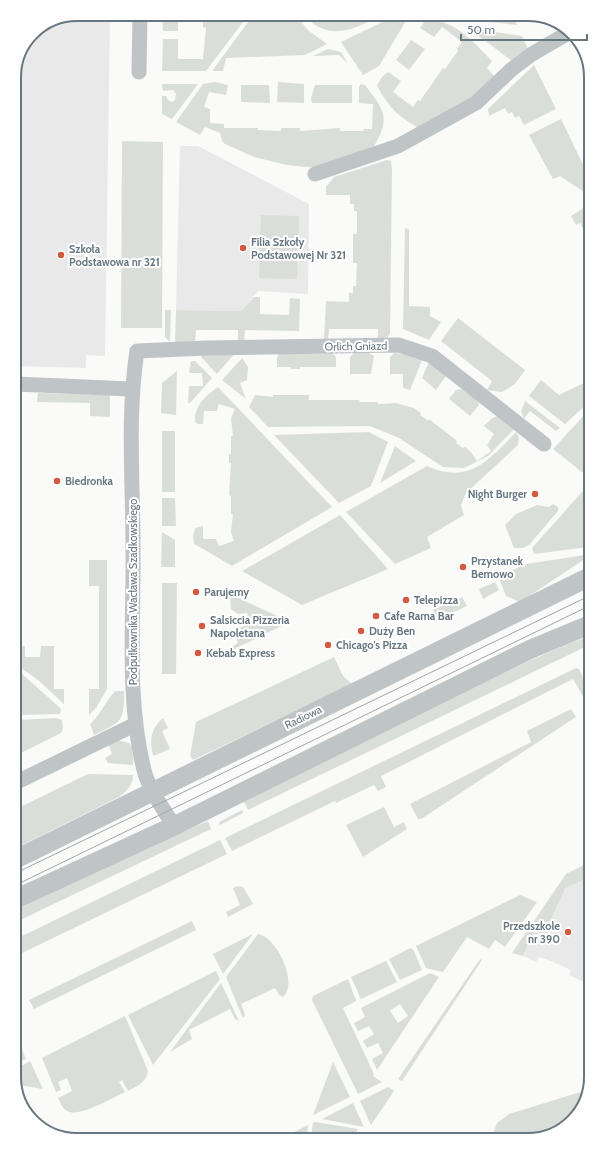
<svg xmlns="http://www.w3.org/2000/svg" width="605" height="1154" font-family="Cabin,sans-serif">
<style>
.built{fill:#e8e9e8}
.green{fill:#daded8;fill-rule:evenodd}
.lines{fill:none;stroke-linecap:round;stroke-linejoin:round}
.minor{stroke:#bfc4c7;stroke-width:15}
.tertiary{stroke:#bfc4c7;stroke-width:19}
.tram{stroke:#a0a7ac;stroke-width:1}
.poi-dot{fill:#d25a40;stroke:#fff;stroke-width:1.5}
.labels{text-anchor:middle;stroke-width:4;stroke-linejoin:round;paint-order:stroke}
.poi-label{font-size:11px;font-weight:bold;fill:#677780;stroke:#fff;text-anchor:start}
.street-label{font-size:11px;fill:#677780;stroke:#fff}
.rim{fill:none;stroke:#677780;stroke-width:2}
</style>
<rect width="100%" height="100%" fill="#fafaf8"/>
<path class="built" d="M77,14H110L105,356L86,355V368L15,366L14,73L33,32Z
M180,146H198L309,204L308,294L258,291L241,311L176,310Z
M590,878L591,985L569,975L571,970L551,961L539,957L536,962L523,956L534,930L544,934L566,887Z"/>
<path class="green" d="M162,14H178V31H163Z
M203,14H249L206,71H162L163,39H178V59H203L206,28L203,27Z
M254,14H294L309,31L327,44L305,55L226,58L223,71H212Z
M303,14H383C354,30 328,43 303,14Z
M470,14H512L517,25L459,18Z
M393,17L407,19L379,66L363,75L341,42Z
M427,18C460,24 470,39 492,61L487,68L495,77L469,101L420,129C397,115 390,109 377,86L382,77L388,72L401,81L393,92L413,107L418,100L420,101L443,68L445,69L458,51L457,49L462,42L442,27L434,37L420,28Z
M468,28L522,36L528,49L512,61Z
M411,40L425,49L409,70L396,60Z
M328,49L341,52L348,64L339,55L313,56Z
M534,65L556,109L524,125L519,116L515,118L512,112L508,114L505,108L489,116L488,109Z
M215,82L228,85L226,95L209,92L204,107L210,109V123L224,124V128H258V130L281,131V128H300V131L340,128V131H363L364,129H372L373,104L359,103V87L361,84L365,85C385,111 391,118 373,148L317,168L287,165L254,157L225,144L222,141L220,133L205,127L200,135L176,122L203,84Z
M278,82L304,84V103L277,102Z
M162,84H198L172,119L162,114V96H166L168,100L172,102L175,100L176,94L173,90L163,91Z
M241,85H269L270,103L241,102Z
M315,85H352V103H312L311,98Z
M561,119L587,173V194L560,176L553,179L529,135Z
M122,141L163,142L162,328H121Z
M387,160L391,161L392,169L390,334L386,339H378V329H329L328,339H324L326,301L349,302V293H353V286H356L357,263H353V234H357V211H354V204H350V195H326V187L334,177Z
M587,206V236L580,223L576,225L571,216Z
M261,215L299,216L297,279L259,278Z
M405,228L409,229V306L430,307V316L441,322L429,340L403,329Z
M254,297H260V314L289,315L290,298L300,299L299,331L245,330L244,342L238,343V330H196L195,343H175L176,310L241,311Z
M165,310H171L170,342L165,337Z
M458,318L525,370L515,384L502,392L487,390L492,381L441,341Z
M236,352L217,374L201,357L202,355Z
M332,353L336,357V367H300V369H291V367H277V358L279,354Z
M354,353H369L374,356L371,374H350V357Z
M394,353L412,355L422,360L410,390L403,388V374H390V357Z
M242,358L248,367L247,380L240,383L246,399L222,380Z
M191,361H195L212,378L190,403H188L189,386H203L202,373H189Z
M429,362L446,376L436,390L422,378Z
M177,371L176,415L161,413L162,383Z
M541,380L559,395L588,381V403L565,424L529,396Z
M218,387L332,507L232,566L198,546L194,544L193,536L195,528L203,526V539H216L219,546L234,541L231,532L233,514H231V496L229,495L231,463H229V454H231V436H233L231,418L235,409L219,404L217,411H204L203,424H198L195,422C194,405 206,396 218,387Z
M462,389L478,401L479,405L470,416L449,399L456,390Z
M38,393L110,395V417L90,416V403L37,402Z
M255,395L273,397V395H309V400H359L360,402H378V404L396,403L414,408L421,413L420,415L428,421L429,419L457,441L456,443L463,448L465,447L471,452L477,461L491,451L487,445L494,434L484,426L492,418L498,416L514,429L488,456L464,468L443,467L399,438L370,426L268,427L249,407Z
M16,398H19V419L16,422Z
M525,401L560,428L556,431L530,411L524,419L521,411Z
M588,411V475L587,476L553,449Z
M162,431H175V492H162Z
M369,432L388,442L371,486L339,503L274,435Z
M516,432L519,437L518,445L466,493L461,505L464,515L427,537L431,548L395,564L346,512L427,466C469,485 489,460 516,432Z
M16,440L19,447L16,530Z
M395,446L416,461L380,483Z
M588,491V547L534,554L532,548L582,492Z
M162,498H175L176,526H162Z
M553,504L558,507V511L529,545L523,548H514L505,525L516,514L537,505L549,507Z
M340,515L388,569L302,605L242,571Z
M162,532L175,540V567H161Z
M585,555L588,557L520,602L506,596L500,580V576L526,564Z
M89,560H107V689L96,708L89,715V689H99V586H89Z
M21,562L20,586H17L16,565Z
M495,582L499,590L483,599L479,589Z
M162,583H177L176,674H162Z
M230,594L290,622L234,649L232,647L238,643L235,636L238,630L250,621L247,613L238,614L231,609Z
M462,597L467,606L439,619L433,610Z
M589,636V645L248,810L244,802C306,768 370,738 434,707C485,682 536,656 589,636Z
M17,646H25V657H40L41,646H54V689H64V704L38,680L17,665Z
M334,657L343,676L352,684L193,760L190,756L196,722Z
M576,668L579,669L589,690V707L573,679L381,776L386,787L378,791L374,785L336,803L335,801L232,851L225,838Z
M22,674L59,707L61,709L60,714L17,715V685Z
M115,691H124C124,723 122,721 94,735L90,724C101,714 105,702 115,691Z
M571,709L576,717L421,819H418L410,804L531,742L527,731Z
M57,718L62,720L63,729L61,733L17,755V720Z
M163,718L168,728L162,731L170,749L153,756C150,741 150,729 163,718Z
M117,740L129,743L134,750L133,765L108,763L105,758L112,754L109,745Z
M88,774L133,775C133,785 127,791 119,797L18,847V808Z
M384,807L394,827L404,822L407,829L363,857L346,825Z
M242,810L243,813L220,825L219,822Z
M208,821L211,829L18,921V909L121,858Z
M220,840L227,854L18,955V938Z
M590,862V878L566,887L544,934L534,930L523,956L512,953L566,874Z
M238,886L243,887L253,904L228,917L226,912L240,905L233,888Z
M520,895L537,902L505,947L495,940L489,949L467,937L443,972L426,968L416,946Z
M192,921L196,930L34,1009L29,1000Z
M253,934L223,974L213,954Z
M258,934C276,936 299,983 283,997L279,995L275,988L241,1004L245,1014L244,1018L242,1016L226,977Z
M410,948L413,949L422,970L400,980L389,959Z
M480,959L482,960L402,1081L398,1079Z
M386,961L397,982L361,999L351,977Z
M216,971L220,979L153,1065L128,1015Z
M430,973L439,977L377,1070L372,1059L383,1053L378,1043L367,1048L363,1041L374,1034L369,1026L358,1031L354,1023L365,1017L361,1008ZM400,1004L408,1016L398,1023L390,1011Z
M348,979L356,1001L343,1008L374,1074L373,1076L382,1082L358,1094L312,1000L313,996Z
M221,983L239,1021L235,1019L230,1009L189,1030L192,1039L170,1052Z
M125,1016L148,1071C147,1082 137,1086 128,1091L122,1080L119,1082L125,1092C112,1098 79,1118 67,1111C62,1108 60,1102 58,1098L72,1091L67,1078L58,1082L61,1090L56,1092L42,1058Z
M19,1043L26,1059L19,1062Z
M30,1061L43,1089L19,1085V1067Z
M333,1062L350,1097L313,1115Z
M388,1087L394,1091L371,1125L360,1101Z
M587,1090L580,1112L552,1135L492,1136L497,1123L509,1114Z
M353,1103L364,1127L322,1119Z
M315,1122L358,1129L354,1135L356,1137H311L313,1123Z
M308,1125L307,1138H285L284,1137Z"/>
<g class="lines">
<path class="minor" d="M139,72L140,14
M315,174L398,146L476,103L512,69L532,54L570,32
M16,384L131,389
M17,782L136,724
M174,826C163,808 149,790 144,770C126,697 134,621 133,547C133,482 127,416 137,351L207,348L399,345L432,356L544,444"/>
<path class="tertiary" d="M18,858L589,577
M18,898L174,826L531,649L589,625"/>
<path class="tram" d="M18,872L589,596
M18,884L589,606"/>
</g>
<g class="poi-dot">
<circle cx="243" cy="248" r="4"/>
<circle cx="61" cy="255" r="4"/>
<circle cx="57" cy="481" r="4"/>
<circle cx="535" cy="494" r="4"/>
<circle cx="463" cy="567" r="4"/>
<circle cx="196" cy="592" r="4"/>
<circle cx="406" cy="600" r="4"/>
<circle cx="376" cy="616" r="4"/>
<circle cx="202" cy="626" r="4"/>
<circle cx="361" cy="631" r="4"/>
<circle cx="328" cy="645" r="4"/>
<circle cx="198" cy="653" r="4"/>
<circle cx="568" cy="932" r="4"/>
</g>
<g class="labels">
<g class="poi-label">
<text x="251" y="246">Filia Szkoły<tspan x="251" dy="13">Podstawowej Nr 321</tspan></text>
<text x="69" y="253">Szkoła<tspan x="69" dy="13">Podstawowa nr 321</tspan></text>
<text x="65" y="485">Biedronka</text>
<text x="527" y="498" text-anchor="end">Night Burger</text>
<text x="471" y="565">Przystanek<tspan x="471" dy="13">Bemowo</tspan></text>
<text x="204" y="596">Parujemy</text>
<text x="414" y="604">Telepizza</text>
<text x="384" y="620">Cafe Rama Bar</text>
<text x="210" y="624">Salsiccia Pizzeria<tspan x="210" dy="13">Napoletana</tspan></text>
<text x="369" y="635">Duży Ben</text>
<text x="336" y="649">Chicago's Pizza</text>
<text x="206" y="657">Kebab Express</text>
<text x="560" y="930" text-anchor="end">Przedszkole<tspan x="560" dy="13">nr 390</tspan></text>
</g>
<g class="street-label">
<text transform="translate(356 346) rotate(-1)" y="4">Orlich Gniazd</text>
<text transform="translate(133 592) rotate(-90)" y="4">Podpułkownika Wacława Szadkowskiego</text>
<text transform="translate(303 717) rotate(-26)" y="4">Radiowa</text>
</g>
</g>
<path d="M0 0H605V1154H0ZM77 21H528A56 56 0 0 1 584 77V1077A56 56 0 0 1 528 1133H77A56 56 0 0 1 21 1077V77A56 56 0 0 1 77 21Z" fill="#fff" fill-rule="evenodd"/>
<path class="rim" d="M77 21H528A56 56 0 0 1 584 77V1077A56 56 0 0 1 528 1133H77A56 56 0 0 1 21 1077V77A56 56 0 0 1 77 21Z"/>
<path d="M461 34v6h126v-6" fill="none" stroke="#677780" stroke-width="2"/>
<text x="467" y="34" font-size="12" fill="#677780" stroke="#ffffff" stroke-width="3" paint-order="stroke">50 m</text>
</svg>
